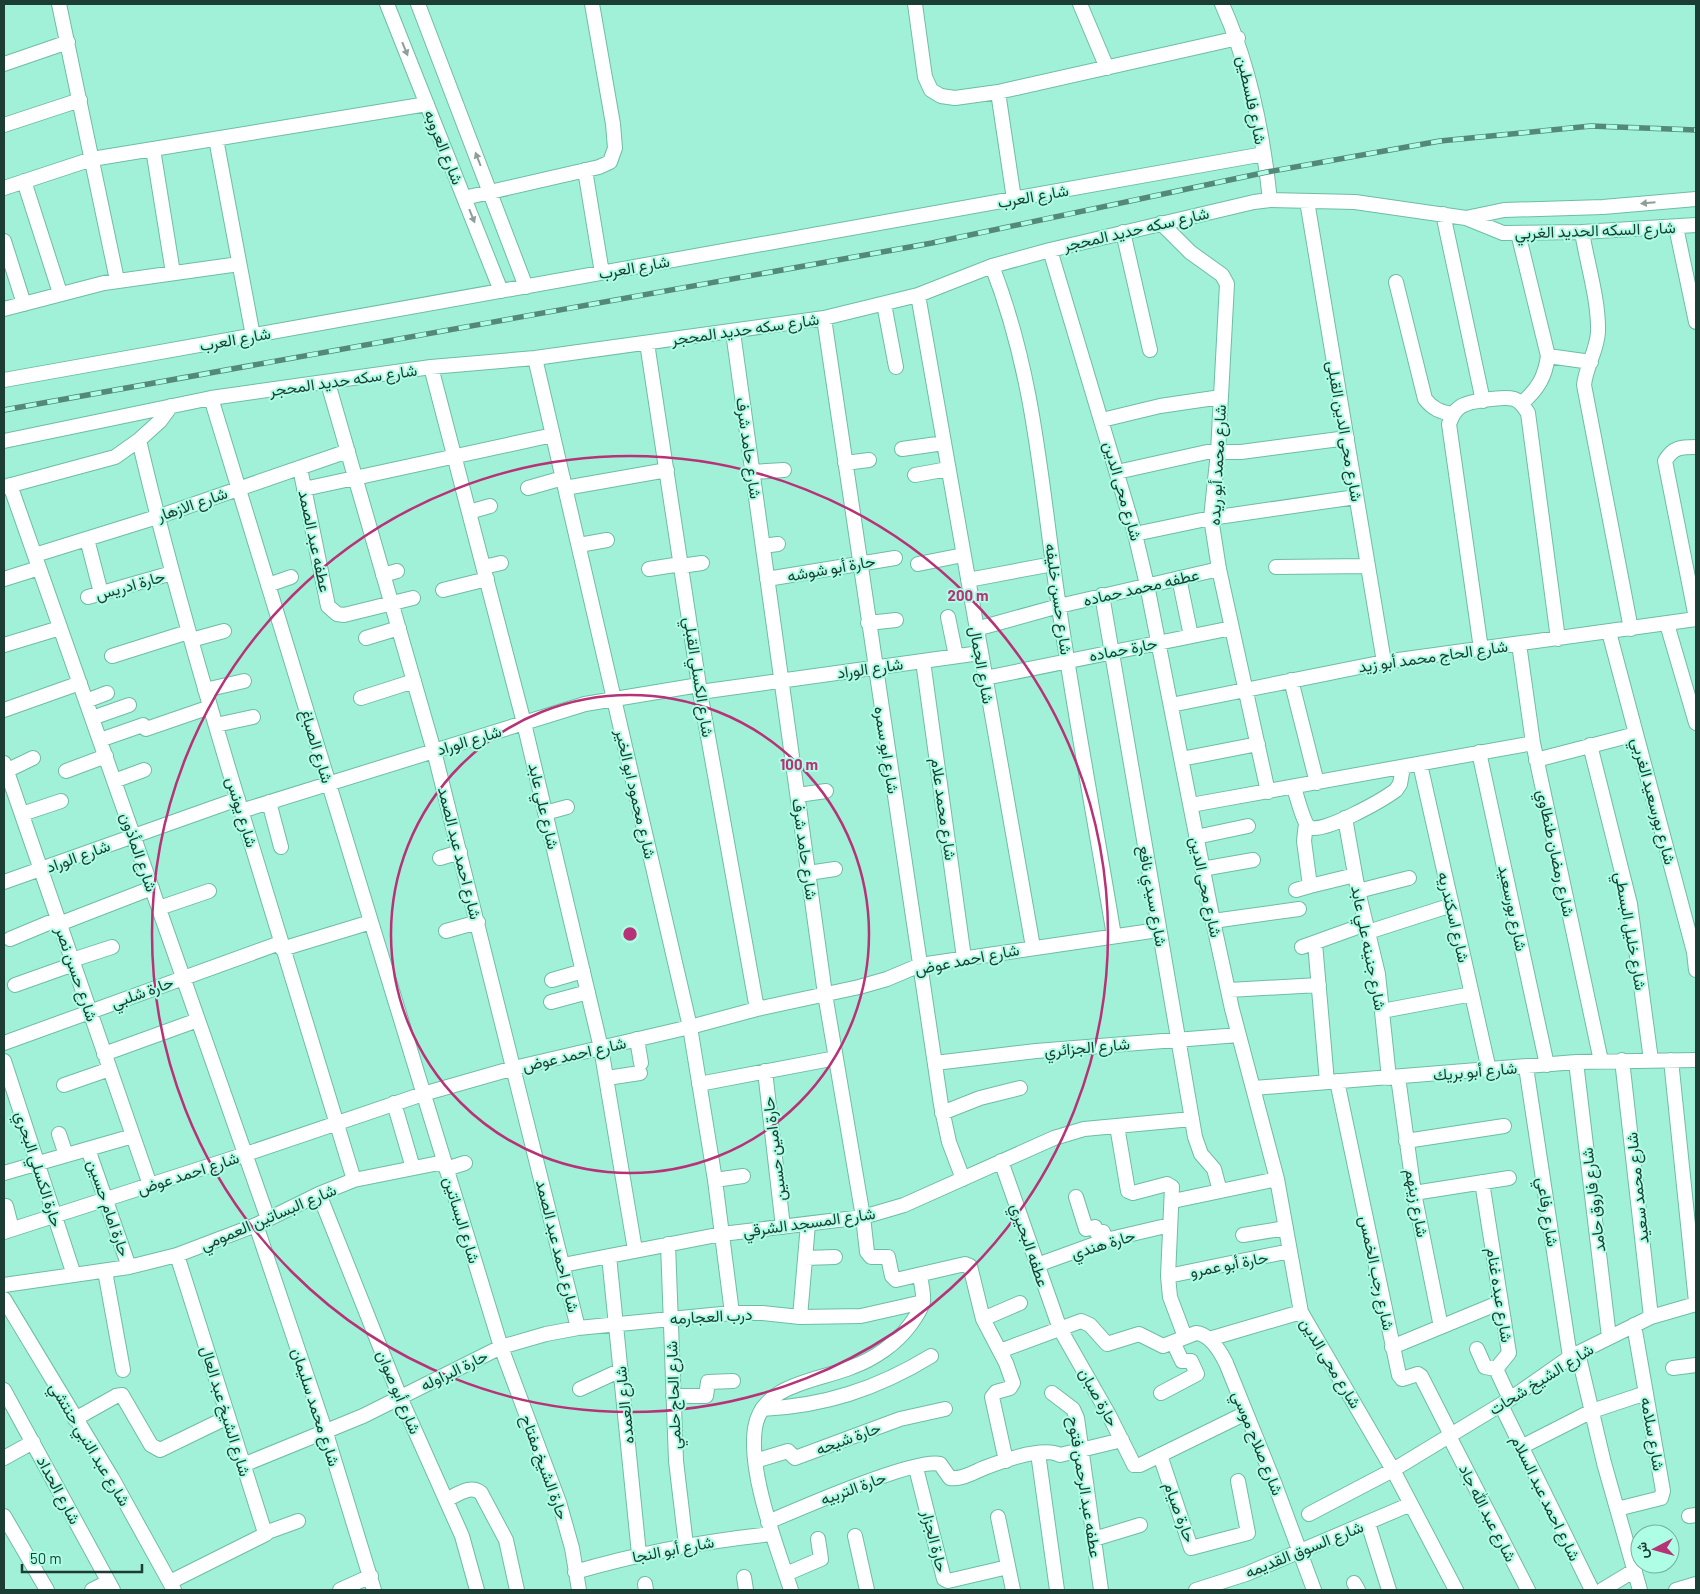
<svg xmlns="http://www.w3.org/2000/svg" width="1700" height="1594" font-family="Barlow,Vazirmatn,sans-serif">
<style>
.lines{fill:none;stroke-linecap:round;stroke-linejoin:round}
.minor-casing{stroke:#6ebda6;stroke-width:16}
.minor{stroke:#fff;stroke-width:14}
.rail-casing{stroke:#548979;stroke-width:5.5}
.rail{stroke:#aefde5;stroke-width:4;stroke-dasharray:11;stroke-linecap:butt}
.oneway{fill:#8e9e9a}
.ring{fill:none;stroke:#b73277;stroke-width:2.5}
.labels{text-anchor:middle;stroke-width:4;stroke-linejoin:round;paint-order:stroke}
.street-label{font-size:16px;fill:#1c3d34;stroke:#aefde5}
.centre{fill:#b73277;stroke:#aefde5;stroke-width:2.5}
.ring-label{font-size:15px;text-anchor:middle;font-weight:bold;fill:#b73277;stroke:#aefde5;stroke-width:4;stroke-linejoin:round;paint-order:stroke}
</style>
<rect width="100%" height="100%" fill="#a1f0d8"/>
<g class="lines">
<defs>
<path id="minor" d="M59,4L117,280
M387,4L501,291
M418,4L526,287
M915,4L925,77L931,90L941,96L955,98L998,92L1238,38
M1080,4L1107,68
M1222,4C1250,66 1263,133 1270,200
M4,64L68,42
M998,92L1014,199
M4,125L80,100
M216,139L253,336
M153,149L173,273
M585,170L602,273
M24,181L60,293
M4,188L92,159L427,104
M464,198L599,167L610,162L615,148L613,124L592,4
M1307,201L1384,662
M1443,214L1483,401
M1466,218L1504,210L1603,207L1696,199
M1161,223L1190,252L1222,275L1227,284L1218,452L1211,518L1219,569L1268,792
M1676,227L1696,322
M1123,232L1150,350
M1582,232C1587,263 1599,301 1598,332C1597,351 1586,366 1584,385L1631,629
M1518,233L1548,356C1545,377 1538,389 1522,403
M4,241L24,304
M1050,250L1135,534L1147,585L1213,921L1232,1009L1277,1179L1301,1312L1393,1470L1456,1590
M992,266C1036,379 1041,488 1059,607C1075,717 1096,826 1114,936
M1396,282L1425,399C1433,409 1440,412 1453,414
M918,295L1033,947
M884,304L896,367
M4,309L104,283L239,264
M824,318L941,1105L949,1142L963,1179
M733,332L825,994L863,1217L867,1252L871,1257H888L892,1276L896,1280L965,1264L970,1266L983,1319L1006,1363L1013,1383L1010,1388L996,1392L992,1397L1006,1461
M647,343L700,692L757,1009
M1548,356L1591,362
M535,358L690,1027L715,1180L732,1313
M431,367L524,723L601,1048L635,1250
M4,380L1264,154
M328,383L434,751L578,1328
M211,398L501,1347L559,1502L572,1548L579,1590
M1102,420L1160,406L1221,397
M139,440C168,565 204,688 241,810C279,933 316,1057 354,1180
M4,441L211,398L431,367L535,358L824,318L918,295L992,266L1050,250L1254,202L1270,200L1355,202L1466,218L1503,233L1582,232L1696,225
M1696,447C1681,447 1673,447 1665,461L1696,618
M902,449L944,443
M845,463L869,460
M300,468L328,606L337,614L344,615L413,598
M752,472L784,470
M1117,472L1207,452H1241L1347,438
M915,475L948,469
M10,485L268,1219
M4,487L115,457L139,440L160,421L171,406
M528,488L563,478
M565,488L667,470
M304,489L553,435
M469,512L490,506
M1135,534L1211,518L1356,497
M87,539L101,593
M579,545L607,540
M763,546L778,544
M35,555L157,517L348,451
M918,564L963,555
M681,566L702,563
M484,567L501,563
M1276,567L1368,566
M649,569L681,564
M383,575L397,571
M1179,578L1191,636
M4,579L39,568
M767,579L895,558
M968,580L1053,564
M268,585L291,577
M443,590L487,579
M1102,595L1195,1137L1201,1154L1214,1169L1220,1191
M88,597L172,573
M948,617L956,656
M868,623L896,620
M1667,624L1696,723
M976,629L1059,606L1219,569
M1609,632L1694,952L1696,970
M366,638L399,628
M191,640L224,631
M1519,644L1533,743L1601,1061
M4,645L60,628
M1481,649L1449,424C1452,417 1453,412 1460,407C1468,401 1504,396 1514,399C1521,401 1524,407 1528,413L1558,639
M112,656L188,632
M923,661L964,958
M985,678L1232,628
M1291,680L1317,783
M205,690L244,681
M700,692L980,653
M361,698L414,681
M86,701L107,693
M1171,705L1384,662L1696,619
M4,710L80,683
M92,718L129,705
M216,725L253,717
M100,740L143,725L146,729L210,707
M1590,745L1630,904L1651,1060
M1479,752L1547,1065
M1181,759L1258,744
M1536,760L1636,734
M4,763L150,1185
M1420,764L1489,1070
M66,771L106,756
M4,772L33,758
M114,781L144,770
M1294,788C1297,796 1303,822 1309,827C1322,835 1384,799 1396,790L1400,784L1403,767
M798,795L826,791
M269,802L281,847
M1191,805L1533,743
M241,811L585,704L699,685
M545,813L567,807
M22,814L61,801
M1345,818L1358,891L1378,974L1389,1078
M1306,823L1304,841L1310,886L1355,875
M1196,837L1248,826
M440,858L460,852
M1202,869L1253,860
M808,873L835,869
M4,882L238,799
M1296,890L1310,886
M1358,891L1409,878
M159,908L209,891
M1213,921L1299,909
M59,924L152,888
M446,931L478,922
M1368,932L1452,905
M10,939L58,919
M1315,943L1327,1082
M1302,947L1366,924
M282,949L371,922
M72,960L112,947
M552,980L583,971
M15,985L74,964
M1229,990L1319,985
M551,1002L588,992
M1382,1011L1472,994
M637,1039L641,1063
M4,1043L280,943
M104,1054L198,1020
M1622,1060L1651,1317
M1671,1060L1696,1302
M4,1061L74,1275
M1576,1062L1609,1337
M935,1063L1036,1051L1239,1035
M1526,1067L1570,1357
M765,1071L783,1227
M1398,1077L1414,1193L1441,1327
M607,1078L640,1073
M1337,1081L1399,1375L1402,1379L1418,1374L1421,1376L1451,1435
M699,1084L836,1058
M64,1085L110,1069
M1254,1088L1576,1062L1696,1060
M394,1103L413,1168
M942,1113L980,1098L1020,1088
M1117,1126L1128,1191L1133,1193L1167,1184L1172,1187L1168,1276L1170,1297L1185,1337
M59,1134L66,1155
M1406,1141L1504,1126
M88,1149L129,1267
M1001,1161L1060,1329L1109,1415L1134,1465H1140L1246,1413
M446,1169L465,1163
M4,1173L133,1136
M715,1180L743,1176
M1482,1182L1509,1353L1496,1369L1510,1399
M1414,1193L1509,1178
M319,1194L400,1397L462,1536L477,1590
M1076,1197L1086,1229L1095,1227L1097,1233L1103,1232L1106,1240
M1173,1201L1277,1179
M6,1206L12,1229
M256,1225L326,1433L374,1590
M4,1232L246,1154L423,1094L514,1068L690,1027L757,1009L859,987L887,979L920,965L1158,930
M1243,1235L1286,1228
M668,1244L676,1461L686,1545
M177,1255L265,1533L298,1521
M609,1256L639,1554
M805,1258L835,1257
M563,1265L722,1234L863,1217L904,1205L1054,1138L1084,1129L1192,1119
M1037,1265L1106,1240L1170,1225
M105,1271L123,1370
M1168,1276L1290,1251
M4,1285L129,1267L177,1255L256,1225L319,1194L354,1180L444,1162
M4,1299L112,1478L174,1590
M800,1317L808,1224
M983,1319L1020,1303
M1209,1339L1301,1312
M1392,1347L1501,1302
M1477,1349L1485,1367L1496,1369
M1000,1351L1081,1321L1090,1325L1107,1344L1139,1334L1163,1346L1196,1333C1210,1334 1220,1351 1226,1363L1274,1482L1314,1590
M1578,1353L1604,1463L1640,1590
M1673,1368L1696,1365
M580,1389L621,1370
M4,1390L113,1590
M1052,1393L1073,1409L1077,1418L1101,1590
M1161,1393L1197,1374L1191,1361H1182L1173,1342
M673,1396H706L708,1382L733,1381
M1501,1405L1592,1590
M762,1409C824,1406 877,1389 931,1356
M75,1419L116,1396L122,1395L151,1445L160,1450L228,1417
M1449,1436L1528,1590
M1521,1447L1592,1411L1646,1393
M1038,1453L1057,1590
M1160,1455L1191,1548L1248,1533L1238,1481
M4,1458L33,1442
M755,1461L788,1451L795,1458L900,1419L945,1409
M243,1465L363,1416L501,1347L546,1334L578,1328L732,1313H762L800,1317L861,1316L923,1302
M916,1468L944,1579L948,1581L1008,1567
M446,1500C457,1495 470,1484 481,1493L506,1540L517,1590
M1617,1509L1661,1498L1663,1491L1634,1325
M1309,1514L1393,1470L1510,1399L1570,1357L1651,1317L1696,1304
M4,1516L47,1590
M1689,1516L1696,1515
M998,1517L1013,1590
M768,1522C796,1510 917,1457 940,1464L950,1478C962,1480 974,1472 984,1468C1002,1461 1043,1446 1060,1455L1122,1440
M1368,1523L1389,1590
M855,1536L867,1590
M1094,1539L1140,1525
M575,1572C640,1553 705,1541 772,1534
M786,1574L821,1559L818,1539
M744,1577L746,1590
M170,1582L266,1534
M1354,1583L1358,1590
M645,1584L646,1590
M92,1590L108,1582
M340,1590L371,1576
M791,1590C777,1547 748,1473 755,1428C762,1383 819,1381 852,1367C874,1359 896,1344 910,1325C915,1318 921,1310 923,1302C924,1293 921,1284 920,1275
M1196,1590L1246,1574L1411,1504
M1602,1590L1635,1570
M1676,1590L1696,1584"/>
</defs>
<use href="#minor" class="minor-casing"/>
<use href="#minor" class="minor"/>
<defs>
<path id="rail" d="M4,410L932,243L1267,172L1440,141L1591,126L1696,130"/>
</defs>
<use href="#rail" class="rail-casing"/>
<use href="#rail" class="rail"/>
</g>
<defs><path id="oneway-solid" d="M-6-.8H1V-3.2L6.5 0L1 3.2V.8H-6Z" transform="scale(1.25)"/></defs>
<g class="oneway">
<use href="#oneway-solid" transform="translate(405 49) rotate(68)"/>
<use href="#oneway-solid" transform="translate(478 159) rotate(-111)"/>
<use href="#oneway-solid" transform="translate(1648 203) rotate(175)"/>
<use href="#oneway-solid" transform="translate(472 216) rotate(68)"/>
</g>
<g class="ring">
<circle cx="630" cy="934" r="239"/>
<circle cx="630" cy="934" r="478"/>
</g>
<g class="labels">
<g class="street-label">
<text transform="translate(1252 100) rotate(78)" y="6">شارع فلسطين</text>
<text transform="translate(444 147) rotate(68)" y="6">شارع العروبه</text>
<text transform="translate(1033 196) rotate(-10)" y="6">شارع العرب</text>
<text transform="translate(1136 229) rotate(-13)" y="6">شارع سكه حديد المحجر</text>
<text transform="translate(1595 230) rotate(-2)" y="6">شارع السكه الحديد الغربي</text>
<text transform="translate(634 267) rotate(-10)" y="6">شارع العرب</text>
<text transform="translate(745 329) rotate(-8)" y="6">شارع سكه حديد المحجر</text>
<text transform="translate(235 339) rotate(-10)" y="6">شارع العرب</text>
<text transform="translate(343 380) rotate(-8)" y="6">شارع سكه حديد المحجر</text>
<text transform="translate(1345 431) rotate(80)" y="6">شارع محى الدين القبلى</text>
<text transform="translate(749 448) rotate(82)" y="6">شارع حامد شرف</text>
<text transform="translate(1217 465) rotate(-87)" y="6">شارع محمد أبو ريده</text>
<text transform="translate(1123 491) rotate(74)" y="6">شارع محى الدين</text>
<text transform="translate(192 504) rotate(-19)" y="6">شارع الازهار</text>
<text transform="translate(315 541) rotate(78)" y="6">عطفه عبد الصمد</text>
<text transform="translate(831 568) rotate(-10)" y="6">حارة أبو شوشه</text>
<text transform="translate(130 585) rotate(-16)" y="6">حارة ادريس</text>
<text transform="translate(1141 587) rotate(-13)" y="6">عطفه محمد حماده</text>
<text transform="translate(1059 599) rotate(82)" y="6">شارع حسن خليفه</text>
<text transform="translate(1123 649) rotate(-11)" y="6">حارة حماده</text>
<text transform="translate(1433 656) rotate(-8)" y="6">شارع الحاج محمد أبو زيد</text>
<text transform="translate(982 665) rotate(80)" y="6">شارع الجمال</text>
<text transform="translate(870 668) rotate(-8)" y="6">شارع الوراد</text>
<text transform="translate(699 677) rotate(81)" y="6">شارع الكسلي القبلي</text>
<text transform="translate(469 740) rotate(-17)" y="6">شارع الوراد</text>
<text transform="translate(317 746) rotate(73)" y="6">شارع الصباغ</text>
<text transform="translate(887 750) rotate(81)" y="6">شارع ابو سمره</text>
<text transform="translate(636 794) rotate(77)" y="6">شارع محمود ابو الخير</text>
<text transform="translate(1654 801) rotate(75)" y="6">شارع بورسعيد الغربي</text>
<text transform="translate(544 806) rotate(77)" y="6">شارع علي عابد</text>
<text transform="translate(944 809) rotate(82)" y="6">شارع محمد علام</text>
<text transform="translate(242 812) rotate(73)" y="6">شارع يونس</text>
<text transform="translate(805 849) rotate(82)" y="6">شارع حامد شرف</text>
<text transform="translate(139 852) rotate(71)" y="6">شارع المأذون</text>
<text transform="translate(460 853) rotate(76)" y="6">شارع احمد عبد الصمد</text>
<text transform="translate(1556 853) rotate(78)" y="6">شارع رمضان طنطاوي</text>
<text transform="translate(78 856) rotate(-20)" y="6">شارع الوراد</text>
<text transform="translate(1206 887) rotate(78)" y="6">شارع محى الدين</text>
<text transform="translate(1153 896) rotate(80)" y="6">شارع سيدي نافع</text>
<text transform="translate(1513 908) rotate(78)" y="6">شارع بورسعيد</text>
<text transform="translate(1454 917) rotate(77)" y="6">شارع اسكندريه</text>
<text transform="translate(1631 931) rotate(80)" y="6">شارع خليل البسطي</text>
<text transform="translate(1369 948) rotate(79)" y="6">شارع جنينه علي عابد</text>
<text transform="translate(967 959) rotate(-11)" y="6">شارع احمد عوض</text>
<text transform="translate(77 974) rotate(71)" y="6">شارع حسن نصر</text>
<text transform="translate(142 992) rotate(-20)" y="6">حارة شلبي</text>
<text transform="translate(1087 1047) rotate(-5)" y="6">شارع الجزائري</text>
<text transform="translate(574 1054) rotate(-13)" y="6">شارع احمد عوض</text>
<text transform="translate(1475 1071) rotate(-5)" y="6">شارع أبو بريك</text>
<text transform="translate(774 1149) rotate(-97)" y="6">حارة امين حسين</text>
<text transform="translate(39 1169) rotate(72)" y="6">حارة الكسلي البحري</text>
<text transform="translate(188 1173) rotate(-18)" y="6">شارع احمد عوض</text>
<text transform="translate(1637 1188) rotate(-96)" y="6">شارع محمد سعيد</text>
<text transform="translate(1593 1200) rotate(-97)" y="6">شارع فاروق حامد</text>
<text transform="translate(1417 1203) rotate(80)" y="6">شارع زينهم</text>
<text transform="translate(109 1208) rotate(71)" y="6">حارة امام حسين</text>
<text transform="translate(1548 1212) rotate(81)" y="6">شارع رفاعي</text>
<text transform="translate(268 1217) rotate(-23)" y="6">شارع البساتين العمومي</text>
<text transform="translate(462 1220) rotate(73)" y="6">شارع البساتين</text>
<text transform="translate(809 1222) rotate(-8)" y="6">شارع المسجد الشرقي</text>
<text transform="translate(1103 1244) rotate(-17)" y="6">حارة هندي</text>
<text transform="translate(1030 1245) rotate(71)" y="6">عطفه البحيري</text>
<text transform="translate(558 1246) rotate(76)" y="6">شارع احمد عبد الصمد</text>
<text transform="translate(1229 1264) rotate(-11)" y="6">حارة أبو عمرو</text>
<text transform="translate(1377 1273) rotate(78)" y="6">شارع رجب الخمس</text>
<text transform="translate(1500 1295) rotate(81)" y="6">شارع عبده غنام</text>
<text transform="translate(711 1316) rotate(-3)" y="6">درب العجارمه</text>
<text transform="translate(1331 1363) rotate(59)" y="6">شارع محى الدين</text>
<text transform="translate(454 1370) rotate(-26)" y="6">حارة البراوله</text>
<text transform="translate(1541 1379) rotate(-32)" y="6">شارع الشيخ شحات</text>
<text transform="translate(399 1392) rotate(67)" y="6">شارع أبو صوان</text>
<text transform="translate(673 1395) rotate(-92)" y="6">شارع الحاج حلمي</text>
<text transform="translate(1099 1397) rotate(61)" y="6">حارة صبان</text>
<text transform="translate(624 1405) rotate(-96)" y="6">شارع العمده</text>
<text transform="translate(316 1407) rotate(72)" y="6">شارع محمد سليمان</text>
<text transform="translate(226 1411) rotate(73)" y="6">شارع الشيخ عبد العال</text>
<text transform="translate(1653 1434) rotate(80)" y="6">شارع سلامه</text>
<text transform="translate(848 1438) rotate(-20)" y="6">حارة شيحه</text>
<text transform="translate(1258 1443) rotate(68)" y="6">شارع صلاح موسي</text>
<text transform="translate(90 1444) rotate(59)" y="6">شارع عبد النبي حنتشي</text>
<text transform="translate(545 1467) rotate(70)" y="6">حارة الشيخ مفتاح</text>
<text transform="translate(1085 1487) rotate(81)" y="6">عطفه عبد الرحمن فتوح</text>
<text transform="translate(853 1488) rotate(-20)" y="6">حارة التربيه</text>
<text transform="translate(59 1490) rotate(62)" y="6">شارع الحداد</text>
<text transform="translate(1546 1498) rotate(64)" y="6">شارع احمد عبد السلام</text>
<text transform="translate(1180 1512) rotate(70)" y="6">حارة صيام</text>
<text transform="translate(1488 1513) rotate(63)" y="6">شارع عبد الله جاد</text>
<text transform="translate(935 1541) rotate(76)" y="6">حارة الجزار</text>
<text transform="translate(673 1549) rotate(-11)" y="6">شارع أبو النجا</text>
<text transform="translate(1304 1549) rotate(-22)" y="6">شارع السوق القديمه</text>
</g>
</g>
<circle cx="630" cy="934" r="8" class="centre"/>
<g class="ring-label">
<text x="968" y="601">200 m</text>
<text x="799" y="770">100 m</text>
</g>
<rect width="1700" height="1594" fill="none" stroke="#1c3d34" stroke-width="10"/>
<g transform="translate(1655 1549) rotate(264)"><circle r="24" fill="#aefde5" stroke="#74b09e"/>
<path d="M0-4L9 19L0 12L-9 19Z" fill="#b73277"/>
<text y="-8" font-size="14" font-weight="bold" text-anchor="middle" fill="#1c3d34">ش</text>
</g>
<path d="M22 1564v8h120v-8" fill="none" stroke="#1c3d34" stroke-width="2.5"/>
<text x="30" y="1564" font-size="15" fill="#1c3d34" stroke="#aefde5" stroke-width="4" paint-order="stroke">50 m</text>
</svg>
